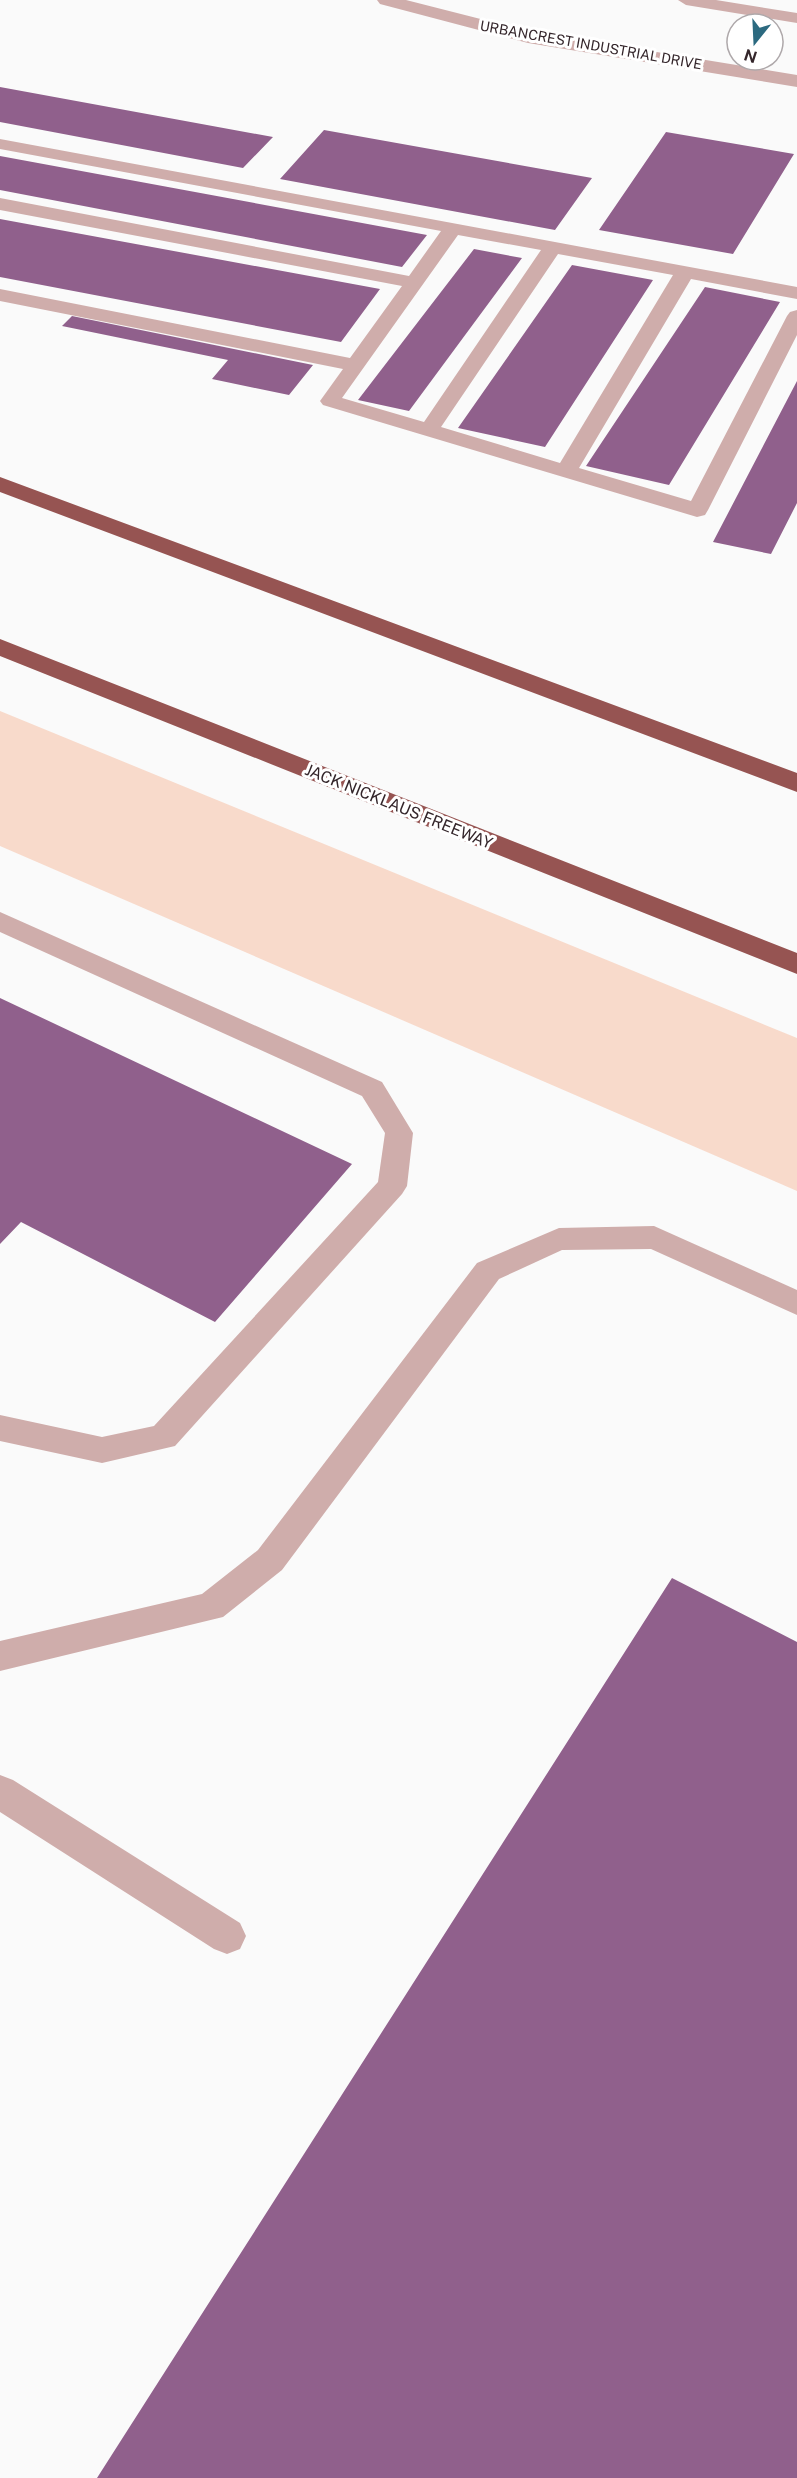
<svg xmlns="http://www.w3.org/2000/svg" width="797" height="2478" font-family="'Public Sans',sans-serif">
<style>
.green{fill:#f8dacb}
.building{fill:#90608c}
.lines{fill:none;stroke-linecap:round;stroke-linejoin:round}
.lane{fill:#cfadab;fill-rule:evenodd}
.street{fill:#cfadab;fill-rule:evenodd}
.highway{fill:#965452;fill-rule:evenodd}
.labels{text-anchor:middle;stroke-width:6;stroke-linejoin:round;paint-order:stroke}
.far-street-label{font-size:14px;fill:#34262b;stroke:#fff}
.street-label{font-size:16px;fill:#34262b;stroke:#fff}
</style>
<rect width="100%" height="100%" fill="#fafafa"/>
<path class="green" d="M0,711L797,1038V1191L0,846Z"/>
<path class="building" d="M0,87L273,137L243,168L0,122Z
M324,130L592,178L555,230L280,179Z
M666,132L794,154L733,254L599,230Z
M0,156L427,235L402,267L0,190Z
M0,219L380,289L341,342L0,277Z
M474,249L522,258L409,411L358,400Z
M572,265L653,280L545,447L458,428Z
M705,287L780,302L669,485L586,466Z
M72,316L313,365L289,395L212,379L228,360L62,326Z
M797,381V503L771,554L713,542Z
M0,998L352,1164L215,1322L21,1222L0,1244Z
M672,1578L797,1642V2478H97Z"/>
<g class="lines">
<path class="lane" d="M678,0H716L797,13V23L686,5Z
M0,139L797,287V299L691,279L579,468L691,501L787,316L790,312L797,310V335L708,510L705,515L697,517L323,405L320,401L343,369L0,301V289L350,358L402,286L0,210V198L409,276L441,231L0,149ZM458,235L541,250L424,422L342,398ZM558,254L673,275L560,463L441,427Z
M0,912L382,1082L413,1133L407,1186L402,1194L175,1446L102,1463L0,1441V1415L102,1437L154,1426L378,1182L385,1133L362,1096L0,932Z
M654,1226L797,1290V1315L651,1249L562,1250L499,1279L282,1570L223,1617L0,1671V1641L202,1594L258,1550L477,1263L559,1228Z
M0,1775L13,1780L240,1923L246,1936L240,1949L227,1954L214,1949L0,1812Z"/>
<path class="street" d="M377,0H406L528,31L797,75V87L528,43L380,4Z"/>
<path class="highway" d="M0,477L797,773V792L0,492Z
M0,639L797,953V974L0,656Z"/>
</g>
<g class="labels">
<g class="far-street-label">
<text transform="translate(591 45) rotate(10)" y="5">URBANCREST INDUSTRIAL DRIVE</text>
</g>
<g class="street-label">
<text transform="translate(399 806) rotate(22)" y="6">JACK NICKLAUS FREEWAY</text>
</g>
</g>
<g transform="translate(755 42) rotate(198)"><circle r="28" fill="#ffffff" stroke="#aea8aa" stroke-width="1.5"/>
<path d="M0-4.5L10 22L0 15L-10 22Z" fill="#2c6a80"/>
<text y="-9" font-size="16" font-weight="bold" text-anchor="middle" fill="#34262b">N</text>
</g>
</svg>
